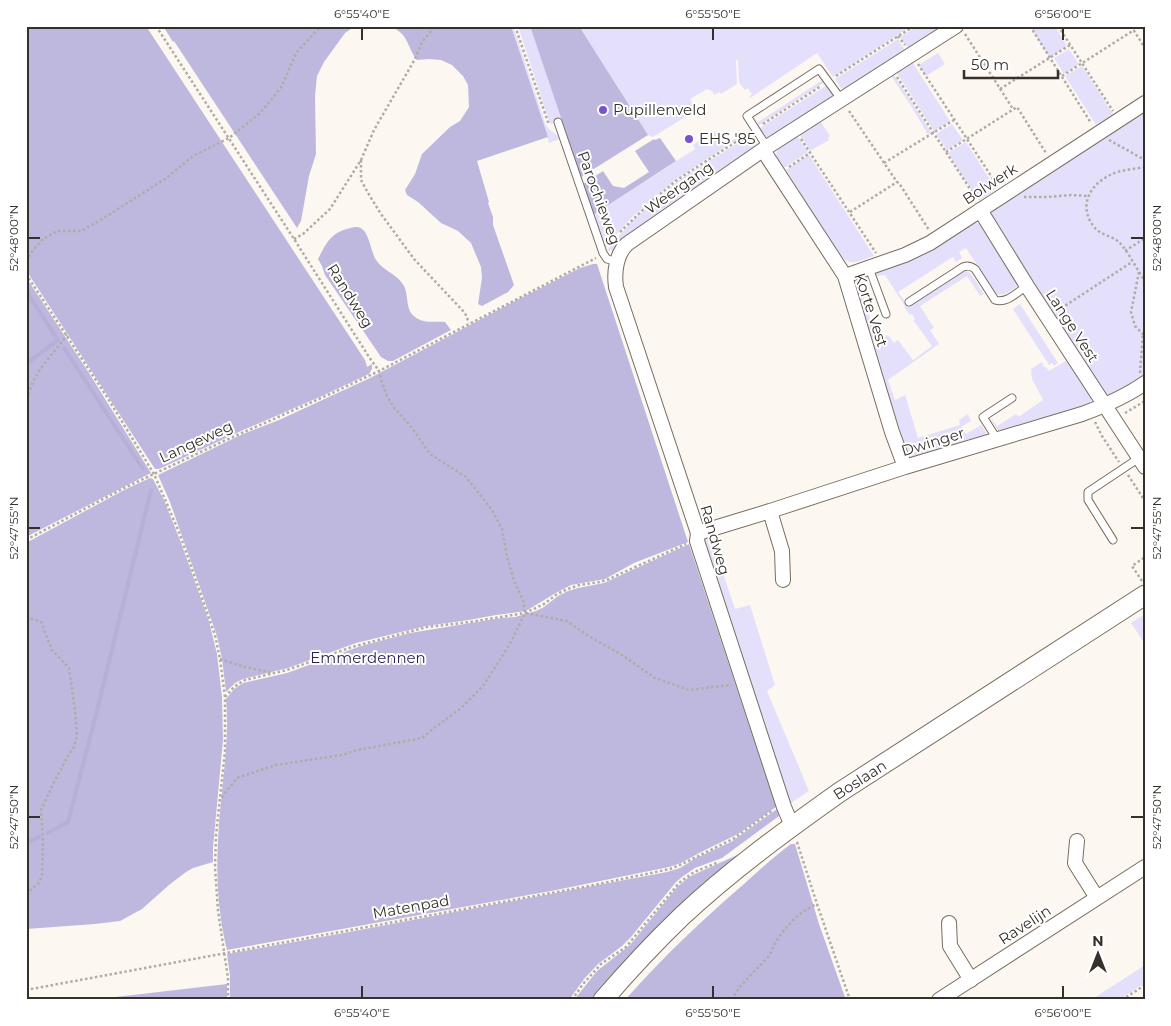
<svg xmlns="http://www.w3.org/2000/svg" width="1171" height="1026" font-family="Montserrat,sans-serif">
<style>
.green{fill:#e4e0fb}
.forest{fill:#beb8df}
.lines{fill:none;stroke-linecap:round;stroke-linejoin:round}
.stream{stroke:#b6afd6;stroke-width:4}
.lane-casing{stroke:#796c5f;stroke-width:9}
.street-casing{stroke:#796c5f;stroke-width:16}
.secondary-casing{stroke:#796c5f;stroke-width:21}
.path{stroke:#b1aba5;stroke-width:2.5;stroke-dasharray:2.5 2.5;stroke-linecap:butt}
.lane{stroke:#fff;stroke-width:7}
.street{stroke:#fff;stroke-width:14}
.secondary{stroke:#fff;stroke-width:19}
.ticks{fill:none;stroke:#36302a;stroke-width:2}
.poi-dot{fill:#7754cd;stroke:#fff;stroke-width:2}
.labels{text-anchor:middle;stroke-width:4;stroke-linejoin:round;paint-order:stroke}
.poi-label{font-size:15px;fill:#36302a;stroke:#fff;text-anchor:start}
.street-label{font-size:15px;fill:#36302a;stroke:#fff}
.park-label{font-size:15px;fill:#2f2252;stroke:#fff}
.neatline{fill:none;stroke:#36302a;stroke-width:2}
.ticks-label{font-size:12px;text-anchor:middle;fill:#36302a}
</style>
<rect width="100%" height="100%" fill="#fdf7f1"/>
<path class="green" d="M511,26H513L545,123C549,132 557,133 560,139L549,143Z
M518,26H530L562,120L550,124Z
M579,26H911L833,77L817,53L750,98L749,97L752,94L748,88L745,90L739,83L738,59L736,61L737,84L721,94L720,92L714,95L712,91L707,89L690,99L694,106L688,111L690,114L653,137L648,135Z
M917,26H945L909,50L900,37Z
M1030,26H1055L1067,46L1052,56L1048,55Z
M898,39L906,52L846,90L841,88L835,79Z
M1069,49L1079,64L1064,74L1054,58Z
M938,53L945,64L926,76L919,65Z
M911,60L950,121L934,131L895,70Z
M1082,66L1113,114L1096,125L1065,76Z
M892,72L931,132L928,135L911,106L890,74Z
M821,81L825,82L758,126V122Z
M827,85L832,93V99L772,138L766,137L760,128Z
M1145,110V375L1116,394L1109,395L1104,393L993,223L991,216L993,210Z
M819,119L830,136L828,138L829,140L810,151L798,132Z
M952,124L963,140L947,150L936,134Z
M749,130L750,131L676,179L631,218L605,247L593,215L695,149L693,145L714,131L724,146Z
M752,134L757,143L756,147L614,251L607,250L633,220L678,181Z
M796,134L808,152L781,170C770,148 780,146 796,134Z
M966,142L996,189L979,201L948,153Z
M809,155L874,256C858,261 849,269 838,251L835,253L817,225V220L808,207L806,208L807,204L786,170Z
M971,223H977L981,225L1020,283C1014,289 1005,297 996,294L966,248L959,252L962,258L956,262L953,257L898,292L909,307L964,272L967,271L971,274L984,294L980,296L967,276L920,306L934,328L930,330L939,344L888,380L895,400L905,395L918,438L960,425L959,420L968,414L971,421L961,427L966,434L981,425L990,438L915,459L907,455L904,452L871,347L888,335L894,343L898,340L913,360L932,346L913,320L915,319L912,314L910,315L904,307L905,306L885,275L876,276L874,272Z
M866,273L868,281L861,286L876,339L870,344L854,286L859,277Z
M1020,304L1058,363L1054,366L1052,363L1049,365L1013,309Z
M1069,359L1091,396V401L1086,408L1000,434L991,419H992L997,426L1016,414L1018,416H1020L1043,400L1032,379L1031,369L1042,362L1044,367H1046L1049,371Z
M711,537L735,609L750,605L775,685L767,691L809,791L788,805L702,540Z
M1145,614V644L1131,623Z
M1145,965V983L1119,1000H1091Z"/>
<path class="forest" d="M26,26H146L365,360L367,367L372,364V369L369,374L322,396L241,431L159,469H155L26,270Z
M163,26H355L345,33L324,62L317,76L315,96L316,154L309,176L301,221L297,228L174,41L173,42Z
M388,26H511L548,137L477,161L489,202L488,203L493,217V225L514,285L508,292L482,306L478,304L482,278L481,267L471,243L458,231L441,223L418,202L407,195L405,190L415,174L422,154L450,127L460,121L469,107L468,85L463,76L452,65L441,60L429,59L417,60C406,46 409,32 388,26Z
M530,26H579L648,135L581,177Z
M660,138L676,161L593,215L583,184L603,171L613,186L624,188L649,172L635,151L654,139L655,140Z
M355,227C357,227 360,227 362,229C369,233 371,252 376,260C383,271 398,274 404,286C409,296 405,310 415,317C424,324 435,321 445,322L451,330L393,361H388L381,357L325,275L322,266L318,259C328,240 332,231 355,227Z
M593,264H597L688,542L634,563L605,579L571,585L554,594L526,611L496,615L469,620L426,626L356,643L288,668L243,679L235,683L226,692L222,659L217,636L170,502L158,475L243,434L279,420L370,378L515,301L580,268Z
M26,277L89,373L151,473L26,537Z
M150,478L153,479L164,500L180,540L209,621L217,654L222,697L223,740L213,848V862L193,868L186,872L169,885L142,909L120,921L95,924L26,929V543L124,490Z
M689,544L776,807L738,834L701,852L681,863L669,867L556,890L227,950C218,915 216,876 218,840C220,792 230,746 226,699L234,689L243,683L287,673L361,646L410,633L501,618L515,617L536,611L544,607L558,596L568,591L578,588L604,583Z
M777,809L779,816L722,858L695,868L682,877L676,882L631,937L622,946L598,964L584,979L569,1000H230V976L227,954L349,932L667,872L680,868L696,858L731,842Z
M791,844H795L819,924L846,1000H625C662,958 702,920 744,884C759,870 775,856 791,844Z
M744,852L594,1000H574L597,971L630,945L677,887L689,877L695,874Z
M227,984V1000H90Z"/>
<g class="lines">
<path class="stream" d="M26,291L58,340L26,364
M64,348L143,469
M48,833L68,822L97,711L151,490
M26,843L39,837"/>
<defs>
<path id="lane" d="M558,122L603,253L607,259L618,262
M767,147L747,116L819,69L841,99
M869,268L886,314
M909,302L963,267C968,265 971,266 975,269L995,300C1007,304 1017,292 1027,286
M997,439L983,417L1012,398
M1113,540L1088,500V492L1139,458"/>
<path id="street" d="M763,150L845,276L892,432L905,467
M980,210L1027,286L1145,467
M845,276L905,255L930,243L1145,103
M770,511L905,467L1082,414C1104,406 1125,397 1145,383
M698,533L770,511L782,551L783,580
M792,826L784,807L697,541L698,533L616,287C614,273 616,254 627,244L767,147L956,26
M1077,841L1075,863L1097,898
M949,923L950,946L971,980
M939,1000L1145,867"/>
<path id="secondary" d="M603,1000C628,971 654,943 681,917C730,871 785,831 840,792L1145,595"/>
</defs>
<use href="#lane" class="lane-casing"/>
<use href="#street" class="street-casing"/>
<use href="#secondary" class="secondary-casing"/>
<path class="path" d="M156,26L294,239L369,357L379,371L382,382L387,396L395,409L410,425L430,454L466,477L492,510L502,529L507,556L514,581L523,600L525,613L511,642L483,686L461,708L434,728L422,738L357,750L342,755L276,765L237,778L219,801
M515,26L549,125
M1030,26L1091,123
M1058,26L1113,111
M1131,26L1145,48
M965,34L1013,109
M898,36L905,45
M918,64L997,185
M836,76L914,26
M1062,76L1134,30
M897,77L976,198
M1000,89L1070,45
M849,111L897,182L899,183L929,230
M763,124L821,86
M801,139L876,253
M1109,140L1145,160
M946,152L1017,107L1046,153
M361,160V180L368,193L381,214L414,259L465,313L469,323
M884,163L954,120
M789,167L810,153
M1145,167C1135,169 1119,170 1110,175C1088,186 1078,208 1095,228C1101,235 1112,236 1119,242C1128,251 1137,270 1145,281
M1024,197H1047L1071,195L1088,196
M850,212L897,182
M620,232L652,201L677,180L748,134
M294,239L303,234L330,209L361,160L374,130L415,59L422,42L435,26
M1125,251L1145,238
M26,261L33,250L42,240L57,231H81L99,221L165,179L193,156L229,138L259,114L272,99L282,86L296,53L321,26
M1139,272L1131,312L1135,326L1143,334L1145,335
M26,274L107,397L154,474L179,532L215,635L220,659L225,697V751L216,835L215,867L218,911L228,978V1000
M1057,311L1132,262
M1140,373L1143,334
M26,399C29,393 31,386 34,380C42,364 56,350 67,335
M1125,413L1145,401
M1095,422L1102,436L1119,462
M1128,475L1145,501
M26,540L122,489L224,441L330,394L379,371L596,258
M1142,581L1132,566L1145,557
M526,613L567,621L587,635L622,655L655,678L689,690L730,685
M26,617L41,622L52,650L69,668L75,710L77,736L74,747L68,756L55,780L41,810L43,842L42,876L39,883L26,894
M220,659L245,667L272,673
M225,697L233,688L238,684L245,680L287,670L352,647L427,627L470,622L525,613L544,604L557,594L568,589L579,585L600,582L609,579L686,544
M797,842L817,904L850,1000
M26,990L589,886L670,869L682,864L733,839L773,810
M572,1000L583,984L601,964L626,947L679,883L694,872L719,862
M732,1000C740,983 755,972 767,958C772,953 773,946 777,940C787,925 800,911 817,904
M1122,1000L1145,985"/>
<use href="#lane" class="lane"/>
<use href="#street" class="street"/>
<use href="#secondary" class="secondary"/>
</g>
<path class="ticks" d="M362,28V40M713,28V40M1063,28V40M28,238H40M1131,238H1144M28,528H40M1131,528H1144M28,817H40M1131,817H1144M362,986V998M713,986V998M1063,986V998"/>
<g class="poi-dot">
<circle cx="603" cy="110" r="5"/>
<circle cx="689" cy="139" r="5"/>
</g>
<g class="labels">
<g class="poi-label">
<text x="613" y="115">Pupillenveld</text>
<text x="699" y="144">EHS '85</text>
</g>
<g class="street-label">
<text transform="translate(990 184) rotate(-33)" y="5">Bolwerk</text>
<text transform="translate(679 188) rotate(-35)" y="5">Weergang</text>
<text transform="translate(599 198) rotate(70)" y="5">Parochieweg</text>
<text transform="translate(350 296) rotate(58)" y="5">Randweg</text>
<text transform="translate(871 310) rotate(72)" y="5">Korte Vest</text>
<text transform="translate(1072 326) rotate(57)" y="5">Lange Vest</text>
<text transform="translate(196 442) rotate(-25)" y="5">Langeweg</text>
<text transform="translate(933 442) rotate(-17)" y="5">Dwinger</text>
<text transform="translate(715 540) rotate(74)" y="5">Randweg</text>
<text transform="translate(860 780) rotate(-33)" y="5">Boslaan</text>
<text transform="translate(411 907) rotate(-10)" y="5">Matenpad</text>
<text transform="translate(1025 925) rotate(-33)" y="5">Ravelijn</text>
</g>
<g class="park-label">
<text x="368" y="663">Emmerdennen</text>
</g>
</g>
<rect width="1171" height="1026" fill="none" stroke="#ffffff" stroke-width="55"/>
<g transform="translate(1098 954)" stroke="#ffffff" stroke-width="4" paint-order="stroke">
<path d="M0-4L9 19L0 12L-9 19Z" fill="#36302a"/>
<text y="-8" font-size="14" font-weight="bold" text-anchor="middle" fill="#36302a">N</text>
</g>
<path d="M964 70v8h94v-8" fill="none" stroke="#36302a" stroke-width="2.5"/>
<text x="971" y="70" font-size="15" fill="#36302a" stroke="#ffffff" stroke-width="4" paint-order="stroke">50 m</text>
<rect x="28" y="28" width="1116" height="970" class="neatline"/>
<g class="ticks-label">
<text x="362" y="18">6°55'40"E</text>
<text x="713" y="18">6°55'50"E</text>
<text x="1063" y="18">6°56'00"E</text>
<text transform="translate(14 238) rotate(-90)" y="4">52°48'00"N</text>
<text transform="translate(1157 238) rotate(-90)" y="4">52°48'00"N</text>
<text transform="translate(14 528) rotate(-90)" y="4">52°47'55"N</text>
<text transform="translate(1157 528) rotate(-90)" y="4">52°47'55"N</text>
<text transform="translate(14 817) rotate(-90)" y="4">52°47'50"N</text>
<text transform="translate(1157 817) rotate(-90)" y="4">52°47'50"N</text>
<text x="362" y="1017">6°55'40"E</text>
<text x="713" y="1017">6°55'50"E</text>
<text x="1063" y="1017">6°56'00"E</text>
</g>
</svg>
